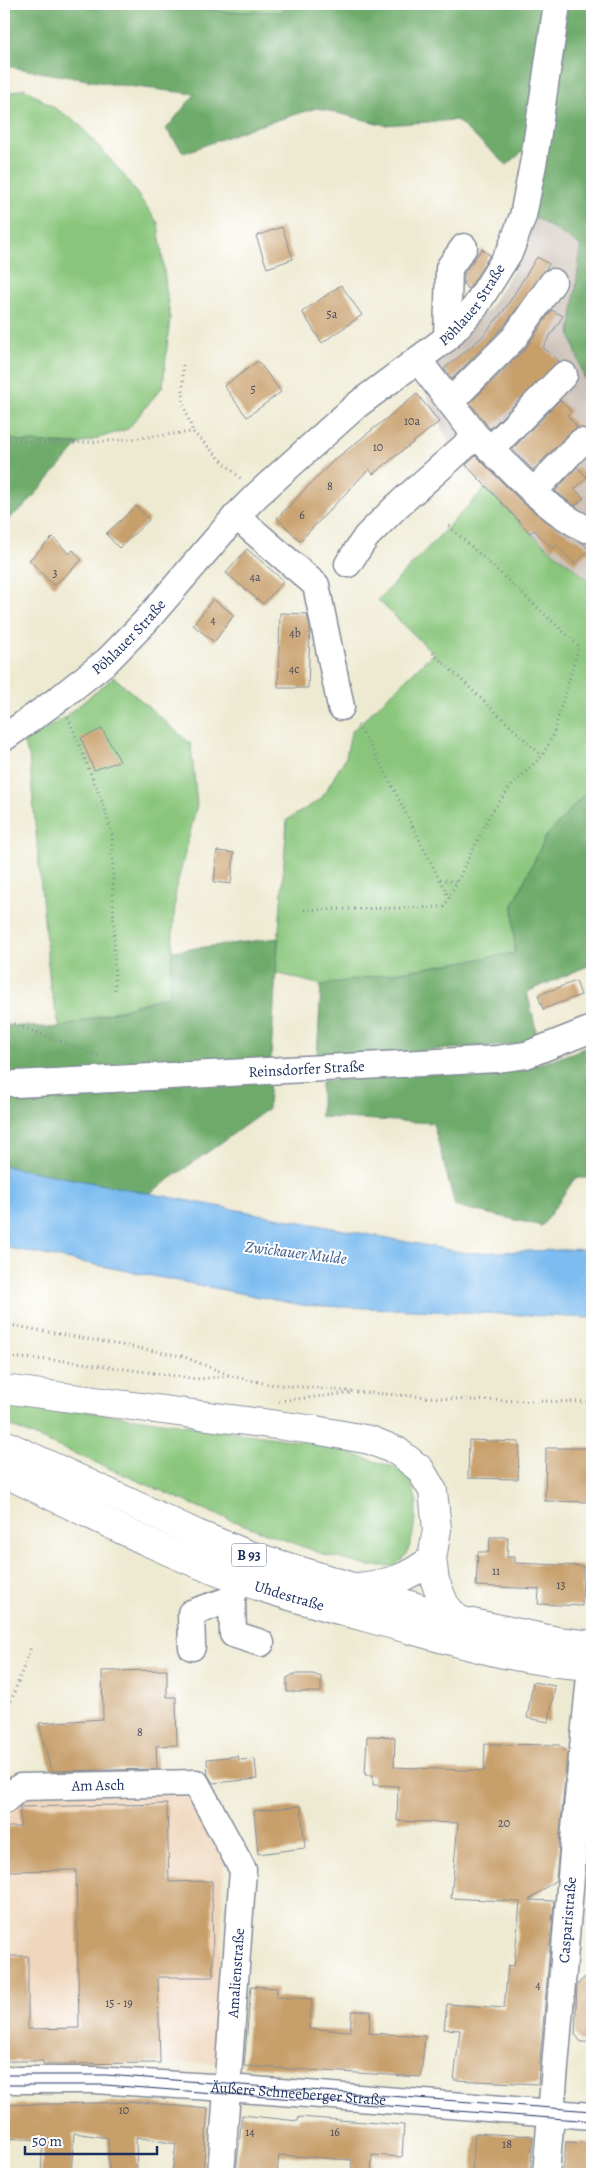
<svg xmlns="http://www.w3.org/2000/svg" width="596" height="2178" font-family="Alegreya,serif">
<style>
.built{fill:#efd6bc}
.industrial{fill:#cdc2b9}
.green{fill:#89c67b;stroke:#527a6c}
.forest{fill:#6eab6b;stroke:#446d64}
.water{fill:#7bbcf0;stroke:#4b76a7}
.building{fill:#c79f6b}
.lines{fill:none;stroke-linecap:round;stroke-linejoin:round}
.minor-casing{stroke:#848c98;stroke-width:29}
.major-casing{stroke:#848c98;stroke-width:30}
.path{stroke:#848c98;stroke-width:3;stroke-dasharray:1 4;stroke-linecap:butt}
.minor{stroke:#fff;stroke-width:26}
.major{stroke:#fff;stroke-width:28}
.tram{stroke:#1b2f5e;stroke-width:1}
.labels{text-anchor:middle;stroke-width:4;stroke-linejoin:round;paint-order:stroke}
.number-label{font-size:12px;fill:#464b61}
.shield{fill:#fff;stroke:#5f6d8e;stroke-width:1}
.shield-label{font-size:14px;font-weight:bold;fill:#1b2f5e}
.street-label{font-size:15px;fill:#1b2f5e;stroke:#fff}
.water-label{font-size:16px;font-style:italic;fill:#38598a;stroke:#fff}
</style>
<rect width="100%" height="100%" fill="#fff"/>
<filter id="ink" filterUnits="userSpaceOnUse"><feTurbulence type="fractalNoise" baseFrequency=".02" numOctaves="2"/><feDisplacementMap in="SourceGraphic" scale="10" xChannelSelector="R" yChannelSelector="G"/><feConvolveMatrix kernelMatrix="1 2 1 2 8 2 1 2 1" color-interpolation-filters="sRGB"/></filter>
<filter id="wash" filterUnits="userSpaceOnUse"><feTurbulence type="fractalNoise" baseFrequency=".0096" numOctaves="4" result="noise"/><feDisplacementMap in="SourceGraphic" scale="20" xChannelSelector="R" yChannelSelector="G"/><feGaussianBlur stdDeviation="1.12" result="paint"/><feColorMatrix in="noise" values="0 0 0 0 0 0 0 0 0 0 0 0 0 0 0 0 0 1.4 0 .05"/><feComposite in="paint" operator="in"/></filter>
<g filter="url(#wash)">
<rect width="100%" height="100%" fill="#eeead2"/>
<path class="built" d="M186,1791L224,1862L216,2063L43,2064L28,2061H4V1809L20,1807L23,1793Z"/>
<path class="industrial" d="M532,216L581,246L570,334L592,402V583L530,533L454,456L417,372L490,308L524,253Z"/>
<path class="green" d="M165,4H292L282,12H227Z
M24,88L78,123L123,174L158,223L170,318L163,386L128,429L79,444L25,442L4,438V95Z
M486,487L530,533L592,583V786L545,838L513,905L515,953L321,985L276,973L287,820L321,799L346,757L351,732L433,653L378,600Z
M114,677L191,744L197,805L176,889L169,995L60,1028L50,986L29,756L23,743L61,720Z
M21,1402L319,1444L394,1467L410,1478L417,1502L413,1534L407,1554L395,1566H368L325,1555L215,1514L8,1425L4,1421V1412L9,1407Z"/>
<path class="forest" d="M4,4H165L227,12H282L292,4H546L528,147L507,165L456,120L385,125L317,108L248,129L184,153L166,129L195,94L111,84L4,66Z
M568,4H592V402L570,334L581,246L530,214Z
M4,438L25,442L79,444L25,506L4,522Z
M592,786L590,965L527,992L538,1038L523,1044L317,1058L321,985L515,953L513,905L545,838Z
M278,938L268,1109L149,1194L4,1166V1025L60,1028L169,996L172,951Z
M592,1045V1178H575L542,1226L455,1206L433,1123L321,1117V1081L521,1068L553,1060Z"/>
<path class="water" d="M4,1166L466,1253L592,1249V1318L301,1305L4,1247Z"/>
<g id="blocks">
<path class="building" d="M282,227L293,259L267,268L256,236Z
M482,249L490,255L469,289L464,285V273Z
M537,257L549,264L546,269L502,328L452,379L444,369L481,338L503,312Z
M341,285L362,315L322,343L302,312Z
M552,310L563,316L543,347L559,361L490,429L470,403L525,349Z
M258,361L281,392L247,417L224,386Z
M417,394L439,422L373,474L369,469L300,541L277,518L333,461Z
M560,400L571,411L567,415L578,428L570,432L533,470L512,449Z
M476,456L523,503L547,522L583,543L589,550L575,564L556,545L553,549L534,530L530,533L466,465Z
M577,467L587,477L575,489L584,498L575,506L555,491Z
M136,506L149,520L119,548L106,534Z
M53,537L69,554L73,550L82,560L54,586L29,560Z
M247,549L284,581L263,604L226,573Z
M213,599L234,615L214,642L193,625Z
M280,613L307,614L310,628L308,688H278Z
M102,729L120,761L94,770L81,738Z
M217,851L234,853L231,884L214,882Z
M576,981L581,995L543,1009L538,995Z
M469,1440L519,1442L518,1479L468,1478Z
M546,1448H592V1502L545,1501Z
M490,1537H508L507,1557H515V1563L583,1566L582,1606L538,1604L539,1589L476,1586L478,1552H489Z
M167,1670V1697H176L177,1745L156,1746L157,1769L51,1771L39,1723L103,1719L102,1671Z
M294,1674H313L321,1677V1692H287V1678Z
M533,1682L555,1686L549,1722L527,1718Z
M367,1736L395,1737L394,1767L484,1771L485,1744L559,1745L567,1753L556,1880L529,1900L554,1901L538,2084L454,2080L460,2030L444,2029L447,2004L504,2008L508,1965L514,1966L520,1902L451,1898L458,1823L397,1821L398,1786L373,1785V1775H365Z
M238,1756L239,1760L255,1759L257,1779L213,1783L208,1775L207,1759Z
M167,1804L169,1882L212,1881L213,1977H158L160,2063L43,2064V2061H4V1956H28V2029L79,2028L76,1870L4,1871V1827H20V1807Z
M301,1806L305,1848L258,1854L254,1811Z
M592,1970V2042H581L575,2034L577,1985Z
M251,1986L277,1988L276,1997L312,1999L309,2029L350,2031L352,2011H371L369,2033L425,2036L421,2077L244,2066Z
M141,2102L208,2109L203,2174H172L176,2144L136,2137L137,2174H109L108,2138L74,2133L71,2174H41L43,2140L4,2138V2105Z
M242,2115L298,2121L299,2117L404,2125L402,2157L372,2155L371,2174H351L352,2160L279,2155L277,2174H236Z
M475,2133L533,2136L530,2174H472Z
M566,2142L592,2143V2174H563Z"/>
</g>
</g>
<g filter="url(#ink)">
<use href="#blocks" fill-opacity="0" stroke="#848c98" stroke-width="1"/>
<g class="lines">
<defs>
<g id="minor">
<path d="M447,338L449,268L464,247"/>
<path d="M450,402L514,338L553,282"/>
<path d="M476,436C513,469 541,507 586,529"/>
<path d="M491,449L564,375"/>
<path d="M533,492L581,442"/>
<path d="M236,516L316,585L341,707"/>
<path d="M348,564L366,537L397,506L476,436L418,360"/>
<path id="s1" d="M4,738L60,698L108,660L145,622L236,516L257,495L357,405L447,338L475,307L510,251L523,216L534,159L557,4"/>
<path id="s2" d="M16,1084L497,1059L526,1055L592,1029"/>
<path d="M237,1579L232,1599L233,1634L261,1643"/>
<path d="M192,1647L191,1613L232,1599"/>
<path id="s3" d="M5,1800L20,1787L196,1783L243,1870L221,2174"/>
<path id="s4" d="M4,2080H94L228,2088L592,2116"/>
<path id="s5" d="M546,2174L575,1829L591,1666"/>
</g>
<g id="major">
<path d="M4,1389L315,1430L370,1440L397,1451L420,1469L433,1491L437,1529L432,1559L435,1581L445,1605L458,1620"/>
<path d="M4,1444L197,1534L247,1554L458,1620L557,1641L592,1645"/>
<path id="s6" d="M4,1473C81,1509 157,1550 237,1579C293,1599 351,1613 408,1629C468,1646 529,1663 592,1666"/>
<path d="M358,1587C391,1583 406,1579 432,1559"/>
</g>
</defs>
<use href="#minor" class="minor-casing"/>
<use href="#major" class="major-casing"/>
<path class="path" d="M183,365V403L193,432
M4,438C66,450 130,438 193,432L242,480
M449,526L579,646L552,738L542,756L511,786L491,813L449,898
M433,653L542,756
M68,717L105,809L112,835L115,991
M440,879L457,882
M304,910L444,907L449,898L384,770L356,722
M4,1020L101,1057
M4,1324L182,1356L229,1375
M4,1357L68,1361L197,1379L231,1376L268,1384L358,1392L469,1400L592,1402
M279,1401L350,1393
M4,1720L31,1647"/>
<use href="#minor" class="minor"/>
<use href="#major" class="major"/>
<path class="tram" d="M4,2075H106L592,2111
M4,2085H105L592,2121"/>
</g>
</g>
<g class="labels">
<g class="number-label">
<text x="332" y="318">5a</text>
<text x="253" y="393">5</text>
<text x="412" y="425">10a</text>
<text x="378" y="451">10</text>
<text x="330" y="490">8</text>
<text x="302" y="519">6</text>
<text x="55" y="577">3</text>
<text x="255" y="581">4a</text>
<text x="213" y="624">4</text>
<text x="295" y="637">4b</text>
<text x="294" y="673">4c</text>
<text x="496" y="1575">11</text>
<text x="561" y="1589">13</text>
<text x="140" y="1736">8</text>
<text x="504" y="1827">20</text>
<text x="538" y="1989">4</text>
<text x="119" y="2007">15 - 19</text>
<text x="124" y="2114">10</text>
<text x="250" y="2136">14</text>
<text x="335" y="2136">16</text>
<text x="507" y="2148">18</text>
</g>
<rect class="shield" x="231.5" y="1543.5" width="35" height="23" rx="4"/>
<g class="shield-label">
<text x="249" y="1560">B 93</text>
</g>
<g class="street-label">
<text dy="5" stroke="none"><textPath href="#s1" startOffset="641">Pöhlauer Straße</textPath></text>
<text dy="5" stroke="none"><textPath href="#s1" startOffset="161">Pöhlauer Straße</textPath></text>
<text dy="5" stroke="none"><textPath href="#s2" startOffset="291">Reinsdorfer Straße</textPath></text>
<text dy="5" stroke="none"><textPath href="#s6" startOffset="311">Uhdestraße</textPath></text>
<text dy="5" stroke="none"><textPath href="#s3" startOffset="98">Am Asch</textPath></text>
<text dy="5" stroke="none"><textPath href="#s5" startOffset="255">Casparistraße</textPath></text>
<text transform="translate(236 1973) rotate(-86)" y="5">Amalienstraße</text>
<text dy="5" stroke="none"><textPath href="#s4" startOffset="295">Äußere Schneeberger Straße</textPath></text>
</g>
<g class="water-label">
<text transform="translate(296 1252) rotate(7)" y="6">Zwickauer Mulde</text>
</g>
</g>
<rect width="596" height="2178" fill="none" stroke="#fff" stroke-width="20"/>
<path d="M25 2146v8h132v-8" fill="none" stroke="#1b2f5e" stroke-width="2.5"/>
<text x="32" y="2146" font-size="15" fill="#1b2f5e" stroke="#ffffff" stroke-width="4" paint-order="stroke">50 m</text>
</svg>
